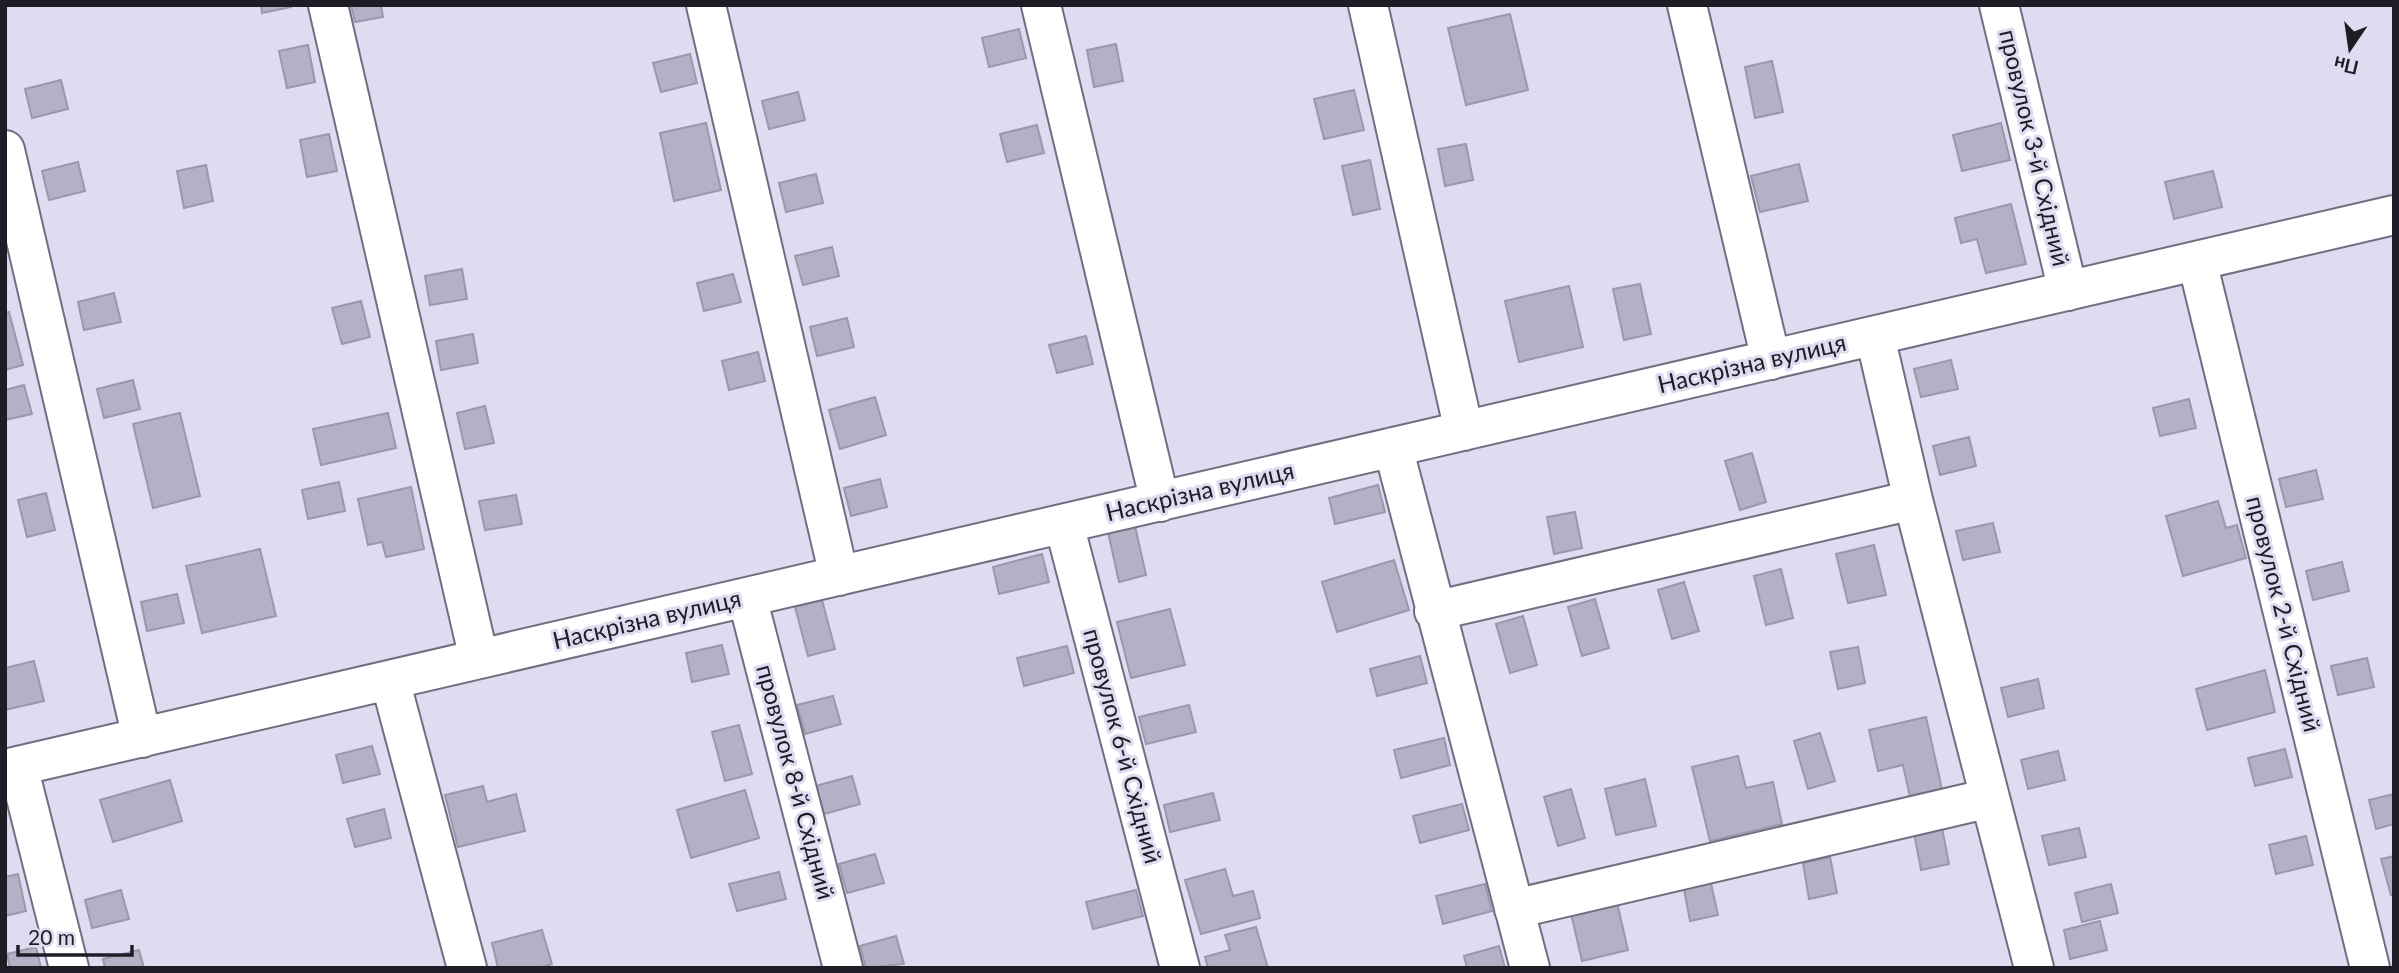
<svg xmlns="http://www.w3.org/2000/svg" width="2399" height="973" font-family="Lato,sans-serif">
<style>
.building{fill:#b4b1c6;stroke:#9a98ac;stroke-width:2}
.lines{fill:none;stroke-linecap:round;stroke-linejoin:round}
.minor-casing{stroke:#706e81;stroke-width:42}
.minor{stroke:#fff;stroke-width:38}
.labels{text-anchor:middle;stroke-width:6;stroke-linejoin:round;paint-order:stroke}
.street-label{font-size:24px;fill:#1e1d25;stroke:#dedcf1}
</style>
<rect width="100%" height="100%" fill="#dedcf1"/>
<path class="building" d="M261,5H291V7L262,13Z
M351,5H381L383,17L355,22Z
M1510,14L1528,90L1466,105L1448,28Z
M1019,29L1026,58L989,67L982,38Z
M1116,44L1123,81L1094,87L1087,50Z
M308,45L315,82L287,88L279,51Z
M690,54L697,83L661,92L653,63Z
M1772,61L1783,112L1755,118L1745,67Z
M61,80L68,109L32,118L25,89Z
M1354,90L1364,130L1324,139L1314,99Z
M798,92L805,120L769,129L762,101Z
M706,123L721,190L674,201L660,133Z
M2001,123L2010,160L1962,171L1953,135Z
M1037,125L1044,153L1007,162L1000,134Z
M329,134L337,171L307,177L300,140Z
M1466,144L1473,180L1445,186L1438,149Z
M1370,160L1380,209L1353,215L1342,166Z
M78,162L85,191L49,200L42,171Z
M1799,164L1808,201L1760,212L1751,176Z
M206,165L213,201L184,208L177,171Z
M2213,171L2222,207L2174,219L2165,182Z
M816,174L823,203L786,212L779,183Z
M2011,204L2026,264L1986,273L1977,239L1961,243L1955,218Z
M832,247L839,276L803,285L795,256Z
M462,269L467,299L430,305L425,276Z
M733,274L741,302L704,311L697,283Z
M1640,284L1651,334L1624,340L1613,289Z
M1569,286L1583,347L1519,362L1505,301Z
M114,293L121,322L84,330L78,302Z
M361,301L370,337L342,344L332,308Z
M9,312L23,365L5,370V313Z
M847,318L854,347L817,356L810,327Z
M473,334L478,363L441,370L436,341Z
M1086,336L1093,364L1057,373L1049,345Z
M758,352L765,381L729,390L722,361Z
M1951,360L1958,389L1921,397L1914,369Z
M133,380L140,409L104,418L97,389Z
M24,385L32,414L5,420V390Z
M875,397L886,435L840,449L829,410Z
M2189,399L2196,428L2160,436L2153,408Z
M485,406L494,443L465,449L457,413Z
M180,413L200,496L153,508L133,424Z
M388,413L396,448L321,465L313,429Z
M1969,437L1976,466L1940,475L1933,446Z
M1752,453L1766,502L1740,510L1725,461Z
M2316,470L2323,499L2286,507L2279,479Z
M880,479L887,507L851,516L844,488Z
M339,482L345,511L308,519L302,490Z
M1378,485L1385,512L1335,524L1329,498Z
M411,487L424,549L386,557L382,542L368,545L358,499Z
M46,493L55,530L27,537L18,500Z
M516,495L522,524L485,530L479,501Z
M2218,501L2226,528L2237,525L2246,558L2183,576L2166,516Z
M1575,512L1582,548L1554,554L1547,517Z
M1993,523L2000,552L1963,560L1956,531Z
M1135,526L1146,575L1119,582L1108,532Z
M1874,545L1886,595L1848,603L1836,554Z
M260,549L276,616L202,633L186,566Z
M1042,554L1049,582L999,594L993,567Z
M1394,560L1409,610L1337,632L1322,582Z
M2342,562L2349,591L2313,600L2306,571Z
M1781,569L1793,618L1766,625L1754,576Z
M1684,582L1699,631L1672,639L1658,590Z
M177,594L184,623L147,631L141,602Z
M1595,599L1609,648L1582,656L1568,607Z
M822,600L835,649L808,656L795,607Z
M1170,609L1185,665L1131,678L1117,622Z
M1523,616L1537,665L1510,673L1496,624Z
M722,645L729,674L692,682L686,653Z
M1067,646L1074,673L1024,686L1017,658Z
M1858,647L1865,683L1838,689L1830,652Z
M1420,656L1427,683L1377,696L1370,669Z
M2367,658L2374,687L2338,695L2331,666Z
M34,661L44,701L5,710V668Z
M2265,670L2275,712L2207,730L2196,689Z
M2038,679L2044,708L2008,717L2001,688Z
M833,696L841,724L805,734L797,705Z
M1189,705L1196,732L1146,744L1139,717Z
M1926,717L1942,789L1910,797L1903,765L1878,771L1869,730Z
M739,725L752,774L725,781L712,732Z
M1820,733L1835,781L1808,789L1794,741Z
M1444,738L1450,765L1401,778L1394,750Z
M372,746L380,774L343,783L336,755Z
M2285,749L2292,777L2255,786L2248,758Z
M2058,751L2065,780L2028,789L2021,760Z
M1738,756L1746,788L1773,782L1782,824L1710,841L1692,767Z
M852,776L860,804L824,814L816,786Z
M1645,779L1656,826L1616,835L1605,789Z
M170,780L182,821L113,842L100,800Z
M483,786L487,802L516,794L525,831L458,847L445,795Z
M1571,789L1585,838L1558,846L1544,797Z
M745,790L759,838L691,858L677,810Z
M1213,793L1220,820L1170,832L1164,805Z
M2394,794V824L2376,829L2369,800Z
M1462,804L1469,830L1420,843L1413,816Z
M384,809L391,838L355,847L347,819Z
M1942,828L1949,864L1921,870L1914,833Z
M2079,828L2086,857L2049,865L2042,836Z
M2306,836L2313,865L2276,874L2269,845Z
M875,854L884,883L847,893L839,864Z
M2394,856V895H2391L2381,859Z
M1830,857L1837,893L1809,899L1803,863Z
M1225,869L1233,896L1253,891L1260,918L1201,934L1185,880Z
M779,872L786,899L737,911L729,884Z
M18,874L26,911L5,916V877Z
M1710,879L1718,915L1690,921L1683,884Z
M1485,884L1492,911L1443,924L1436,896Z
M2111,884L2118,913L2082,922L2075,893Z
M121,890L129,919L92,928L85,900Z
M1136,890L1143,916L1093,929L1086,902Z
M1615,894L1628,950L1582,961L1569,905Z
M2100,921L2107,950L2070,959L2064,930Z
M1256,927L1268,968H1208L1205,957L1230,950L1225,935Z
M542,930L552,964L538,968H498L492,943Z
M896,936L904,964L866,968L860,946Z
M1499,946L1505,968H1467L1464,956Z
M36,947L41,968H10L7,954Z
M139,950L144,968H105L103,959Z"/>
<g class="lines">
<defs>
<path id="minor" d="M328,5L479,659
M706,5L839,576
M1041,5L1160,502
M1368,5L1464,431
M1687,5L1771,360
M1999,5L2068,291
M5,150L142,738
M2197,261L2370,968
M1875,336L1913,500L2034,968
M1393,447L1530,968
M1064,524L1180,968
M747,597L843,968
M1434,611L1913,500
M390,680L467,968
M18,766L69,968
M5,769L2394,215
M1514,909L1990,798"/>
</defs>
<use href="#minor" class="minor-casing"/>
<use href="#minor" class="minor"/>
</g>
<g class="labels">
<g class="street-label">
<text transform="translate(2034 148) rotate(77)" y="8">провулок 3-й Східний</text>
<text transform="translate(1752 364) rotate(-13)" y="8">Наскрізна вулиця</text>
<text transform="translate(1200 492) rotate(-13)" y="8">Наскрізна вулиця</text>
<text transform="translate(2283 614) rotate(76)" y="8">провулок 2-й Східний</text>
<text transform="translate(647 620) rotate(-13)" y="8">Наскрізна вулиця</text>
<text transform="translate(1122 746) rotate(75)" y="8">провулок 6-й Східний</text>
<text transform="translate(795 782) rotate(75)" y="8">провулок 8-й Східний</text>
</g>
</g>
<rect width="2399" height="973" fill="none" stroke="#1e1d25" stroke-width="14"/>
<g transform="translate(2350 49) rotate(193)" stroke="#dedcf1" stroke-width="5" paint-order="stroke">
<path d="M0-5L12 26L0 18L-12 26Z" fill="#1e1d25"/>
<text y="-10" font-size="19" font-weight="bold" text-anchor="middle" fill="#1e1d25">Пн</text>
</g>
<path d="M18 945v10h114v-10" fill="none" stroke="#1e1d25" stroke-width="3.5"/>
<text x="28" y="945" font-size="21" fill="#1e1d25" stroke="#dedcf1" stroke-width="5" paint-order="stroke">20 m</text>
</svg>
